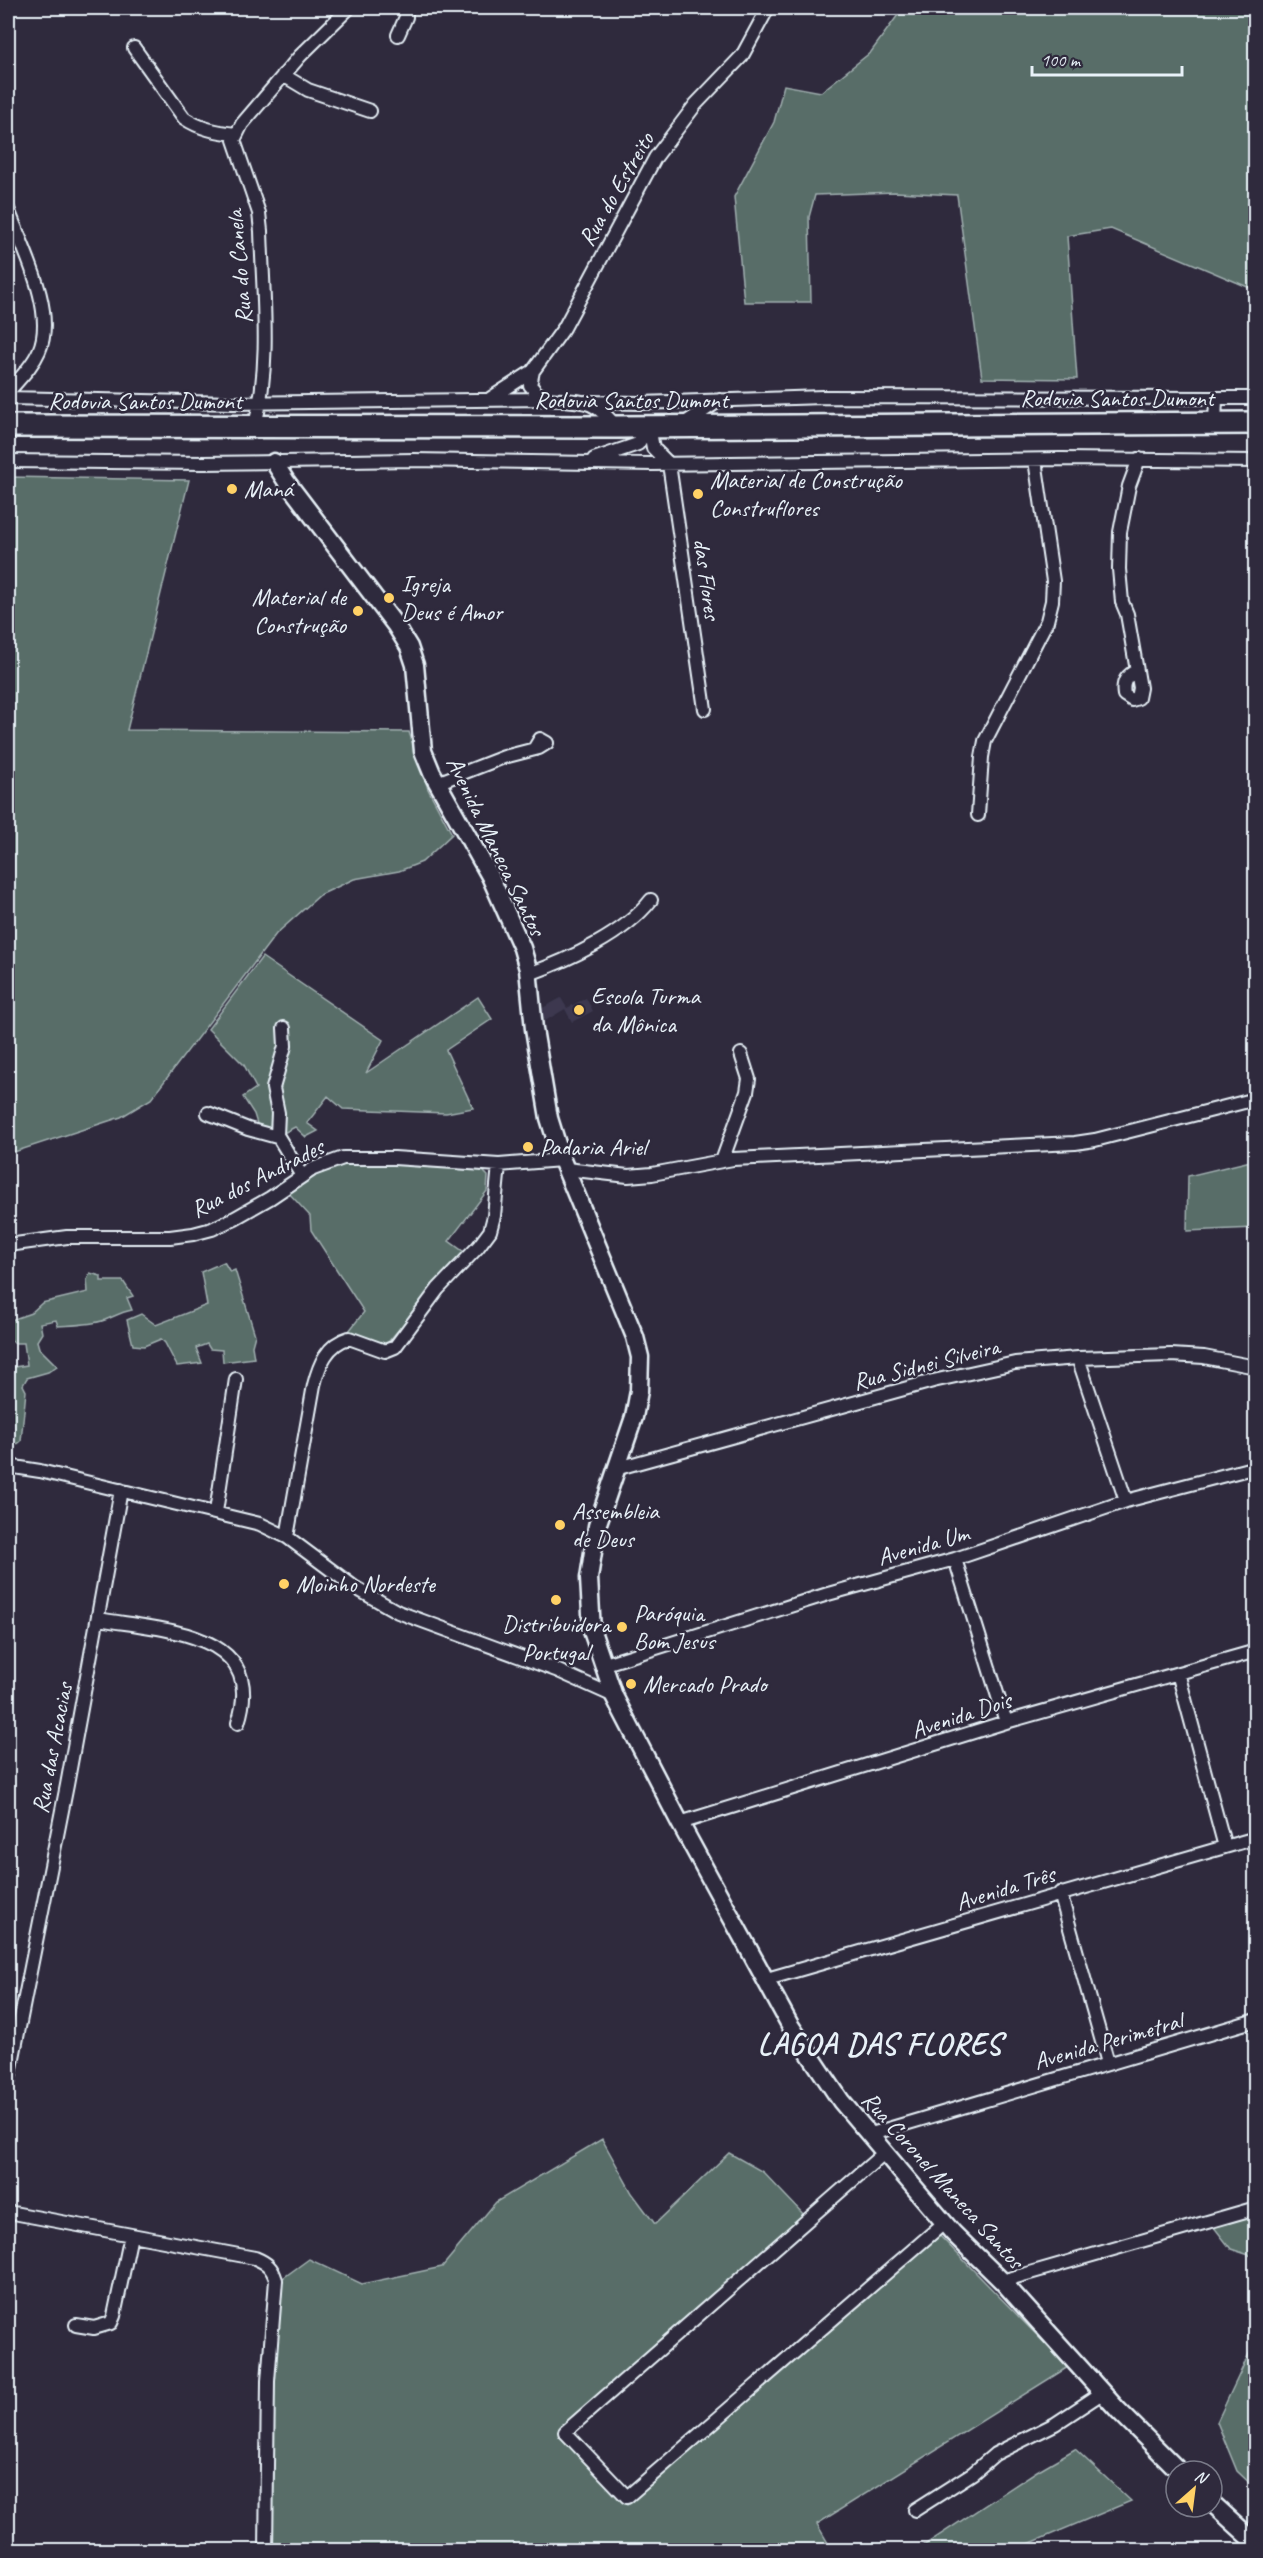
<svg xmlns="http://www.w3.org/2000/svg" width="1263" height="2558" font-family="Caveat,sans-serif">
<style>
.built{fill:#3c394f}
.green{fill:#586d67;stroke:#a0afb0;stroke-width:1.5}
.lines{fill:none;stroke-linecap:round;stroke-linejoin:round}
.street-casing{stroke:#e8f1f8;stroke-width:16}
.secondary-casing{stroke:#e8f1f8;stroke-width:21}
.highway-casing{stroke:#e8f1f8;stroke-width:26}
.street{stroke:#2f2a3d;stroke-width:12}
.secondary{stroke:#2f2a3d;stroke-width:16}
.highway{stroke:#2f2a3d;stroke-width:21}
.poi-dot{fill:#ffd166;stroke:#2f2a3d;stroke-width:2}
.labels{text-anchor:middle;stroke-width:5;stroke-linejoin:round;paint-order:stroke}
.street-label{font-size:24px;fill:#e8f1f8;stroke:#2f2a3d}
.poi-label{font-size:24px;fill:#e8f1f8;stroke:#2f2a3d;text-anchor:start}
.district-label{font-size:30px;font-weight:bold;letter-spacing:1.5px;fill:#e8f1f8;stroke:#2f2a3d}
</style>
<rect width="100%" height="100%" fill="#2f2a3d"/>
<filter id="ink" filterUnits="userSpaceOnUse"><feTurbulence type="fractalNoise" baseFrequency=".0167" numOctaves="2"/><feDisplacementMap in="SourceGraphic" scale="12" xChannelSelector="R" yChannelSelector="G"/><feConvolveMatrix kernelMatrix="1 2 1 2 8 2 1 2 1" color-interpolation-filters="sRGB"/></filter>
<g filter="url(#ink)">
<path class="built" d="M561,998L567,1008L586,998L593,1011L572,1022L565,1009L545,1021L539,1010Z"/>
<path class="green" d="M903,8H1255V290L1111,229L1067,236L1077,379L982,378L957,195L895,192L815,195L809,217L811,302H744L734,197L774,122L784,85L821,92L871,52Z
M8,477L189,480L127,730L409,732L428,789L452,834L422,862L399,871L354,879L320,895L276,934L151,1099L121,1117L8,1154Z
M262,957L383,1040L366,1073L478,997L492,1019L446,1050L473,1108L446,1113L343,1109L328,1096L307,1123L318,1131L306,1137L295,1127L278,1136L258,1127L254,1114L243,1097L256,1088L244,1065L208,1029Z
M1255,1160V1228L1187,1231L1188,1176Z
M371,1162L470,1167L483,1171L488,1176L487,1191L449,1241L464,1252L384,1347L349,1331L364,1312L311,1230L310,1216L287,1191C317,1173 335,1163 371,1162Z
M224,1262L230,1272L235,1270L255,1335L252,1346L254,1358L223,1362L222,1350L210,1349L207,1344L196,1348L202,1363L177,1366L165,1343L161,1339L144,1346L133,1345L127,1320L141,1314L156,1325L207,1305L201,1272Z
M90,1273L101,1276V1281H123L133,1296L127,1298L132,1310C121,1312 115,1316 105,1320C91,1325 73,1325 58,1326L56,1320L40,1323L42,1333L37,1341L39,1348L57,1366L48,1372L27,1378L23,1385L26,1391L21,1441L15,1446L8,1442V1368L27,1365L24,1343H14L10,1339L8,1325L11,1320L31,1313L42,1303L88,1292L87,1280Z
M602,2139L632,2193L655,2224L729,2153L763,2172L805,2216L561,2432L627,2505L939,2235L1068,2367L817,2524L832,2550H271L273,2339L279,2281L309,2259L362,2284L442,2267L496,2202Z
M1255,2213V2257L1231,2249L1213,2226Z
M1255,2341V2488L1237,2471L1217,2422Z
M1075,2449L1131,2501L1014,2550H917L1037,2471Z"/>
<g class="lines">
<defs>
<path id="street" d="M398,35L406,17V8
M134,48L184,118C200,129 217,132 236,134
M283,75L308,90L370,111
M8,209C22,247 57,311 39,351C32,367 19,379 8,392
M8,398L233,403L547,399C582,402 593,397 616,427
M491,398L533,371
M547,399L536,392L530,385L533,371L564,328L655,158L696,104L742,56L768,8
M585,402L640,403L823,397L1216,398
M1215,424L1216,398H1256
M682,425L720,400
M255,426C271,362 263,296 261,231L259,213L234,140L242,124L300,56L349,8
M649,426L653,448L669,464L705,709
M594,459L638,444L649,426
M8,461L204,463L414,460L652,464L1061,459L1256,461
M1136,671C1125,676 1122,683 1124,695L1132,700L1138,698L1140,688L1127,614L1122,602L1119,569L1120,532L1129,486L1139,459
M437,783L504,757L539,748L547,743L540,739L534,749
M978,815L982,757L985,741L1047,621L1052,601L1053,581L1035,460
M529,974C568,960 625,934 651,900
M284,1028L285,1046L273,1088L278,1113L277,1135L302,1176
M208,1113L248,1129L277,1137
M722,1161L747,1092L749,1079L741,1054
M566,1169L628,1176L652,1174L733,1159L1075,1143L1095,1140L1256,1099
M8,1245L67,1237H170L193,1234L212,1229L235,1218L270,1198L313,1169L343,1158H394L499,1165L562,1160
M1078,1358L1126,1501
M8,1466L40,1471L260,1524L287,1537L354,1587L398,1612L556,1670L614,1696
M615,1469L933,1381L1015,1363L1078,1358L1171,1355L1204,1357L1256,1367
M216,1512L236,1379
M287,1537L314,1385C319,1365 327,1344 349,1338L385,1351L395,1347L438,1289L478,1247L490,1231L494,1216L499,1165
M955,1559L1006,1722
M98,1619C159,1630 268,1630 238,1723
M602,1665L828,1594L955,1559L1126,1501L1256,1467
M1178,1673L1225,1847
M680,1823L1006,1722L1256,1651
M1060,1893L1108,2063
M767,1979L1256,1838
M8,2083L67,1785L121,1490
M868,2135L1256,2020
M884,2153L565,2432L627,2497L944,2223
M8,2212L255,2258C267,2263 272,2267 276,2280L268,2381L266,2550
M1002,2281L1256,2208
M76,2325L94,2328L111,2323L114,2316L131,2235
M915,2510L973,2473L995,2454L1055,2424L1102,2393"/>
<path id="secondary" d="M274,462L286,481L396,626L409,647L415,665L423,751L432,773L490,876L522,948L528,969L534,1029L549,1118L562,1160L635,1337L640,1357L639,1391L634,1417L597,1526L589,1578L592,1631L614,1696L680,1823L790,2025L841,2101L953,2233L1002,2281L1118,2410L1179,2471
M1212,2503L1256,2543"/>
<path id="highway" d="M8,426L616,427L1256,423"/>
</defs>
<use href="#street" class="street-casing"/>
<use href="#secondary" class="secondary-casing"/>
<use href="#highway" class="highway-casing"/>
<use href="#street" class="street"/>
<use href="#secondary" class="secondary"/>
<use href="#highway" class="highway"/>
</g>
</g>
<g class="poi-dot">
<circle cx="232" cy="489" r="6"/>
<circle cx="698" cy="494" r="6"/>
<circle cx="389" cy="598" r="6"/>
<circle cx="358" cy="611" r="6"/>
<circle cx="579" cy="1010" r="6"/>
<circle cx="528" cy="1147" r="6"/>
<circle cx="560" cy="1525" r="6"/>
<circle cx="284" cy="1584" r="6"/>
<circle cx="556" cy="1600" r="6"/>
<circle cx="622" cy="1627" r="6"/>
<circle cx="631" cy="1684" r="6"/>
</g>
<g class="labels">
<g class="street-label">
<text transform="translate(616 189) rotate(-60)" y="8">Rua do Estreito</text>
<text transform="translate(239 267) rotate(-95)" y="8">Rua do Canela</text>
<text x="1117" y="406">Rodovia Santos Dumont</text>
<text x="631" y="408">Rodovia Santos Dumont</text>
<text x="145" y="409">Rodovia Santos Dumont</text>
<text transform="translate(707 579) rotate(82)" y="8">das Flores</text>
<text transform="translate(496 846) rotate(64)" y="8">Avenida Maneca Santos</text>
<text transform="translate(257 1178) rotate(-27)" y="8">Rua dos Andrades</text>
<text transform="translate(926 1364) rotate(-14)" y="8">Rua Sidnei Silveira</text>
<text transform="translate(923 1545) rotate(-16)" y="8">Avenida Um</text>
<text transform="translate(961 1715) rotate(-18)" y="8">Avenida Dois</text>
<text transform="translate(52 1748) rotate(-79)" y="8">Rua das Acacias</text>
<text transform="translate(1005 1888) rotate(-17)" y="8">Avenida Três</text>
<text transform="translate(1108 2041) rotate(-16)" y="8">Avenida Perimetral</text>
<text transform="translate(943 2180) rotate(48)" y="8">Rua Coronel Maneca Santos</text>
</g>
<g class="poi-label">
<text x="710" y="488">Material de Construção<tspan x="710" dy="28">Construflores</tspan></text>
<text x="244" y="497">Maná</text>
<text x="401" y="592">Igreja<tspan x="401" dy="28">Deus é Amor</tspan></text>
<text x="346" y="605" text-anchor="end">Material de<tspan x="346" dy="28">Construção</tspan></text>
<text x="591" y="1004">Escola Turma<tspan x="591" dy="28">da Mônica</tspan></text>
<text x="540" y="1155">Padaria Ariel</text>
<text x="572" y="1519">Assembleia<tspan x="572" dy="28">de Deus</tspan></text>
<text x="296" y="1592">Moinho Nordeste</text>
<text x="634" y="1621">Paróquia<tspan x="634" dy="28">Bom Jesus</tspan></text>
<text x="556" y="1632" text-anchor="middle">Distribuidora<tspan x="556" dy="28">Portugal</tspan></text>
<text x="643" y="1692">Mercado Prado</text>
</g>
<g class="district-label">
<text x="880" y="2054">LAGOA DAS FLORES</text>
</g>
</g>
<rect width="1263" height="2558" fill="none" stroke="#2f2a3d" stroke-width="30"/>
<rect x="15" y="15" width="1233" height="2528" fill="none" stroke="#e8f1f8" stroke-width="2" filter="url(#ink)"/>
<g transform="translate(1194 2489) rotate(28)"><circle r="28" fill="#2f2a3d" stroke="#797a88" stroke-width="1.5"/>
<path d="M0-4.5L10 22L0 15L-10 22Z" fill="#ffd166"/>
<text y="-9" font-size="16" font-weight="bold" text-anchor="middle" fill="#e8f1f8">N</text>
</g>
<path d="M1032 66v9h150v-9" fill="none" stroke="#e8f1f8" stroke-width="3"/>
<text x="1041" y="66" font-size="18" fill="#e8f1f8" stroke="#2f2a3d" stroke-width="4.5" paint-order="stroke">100 m</text>
</svg>
